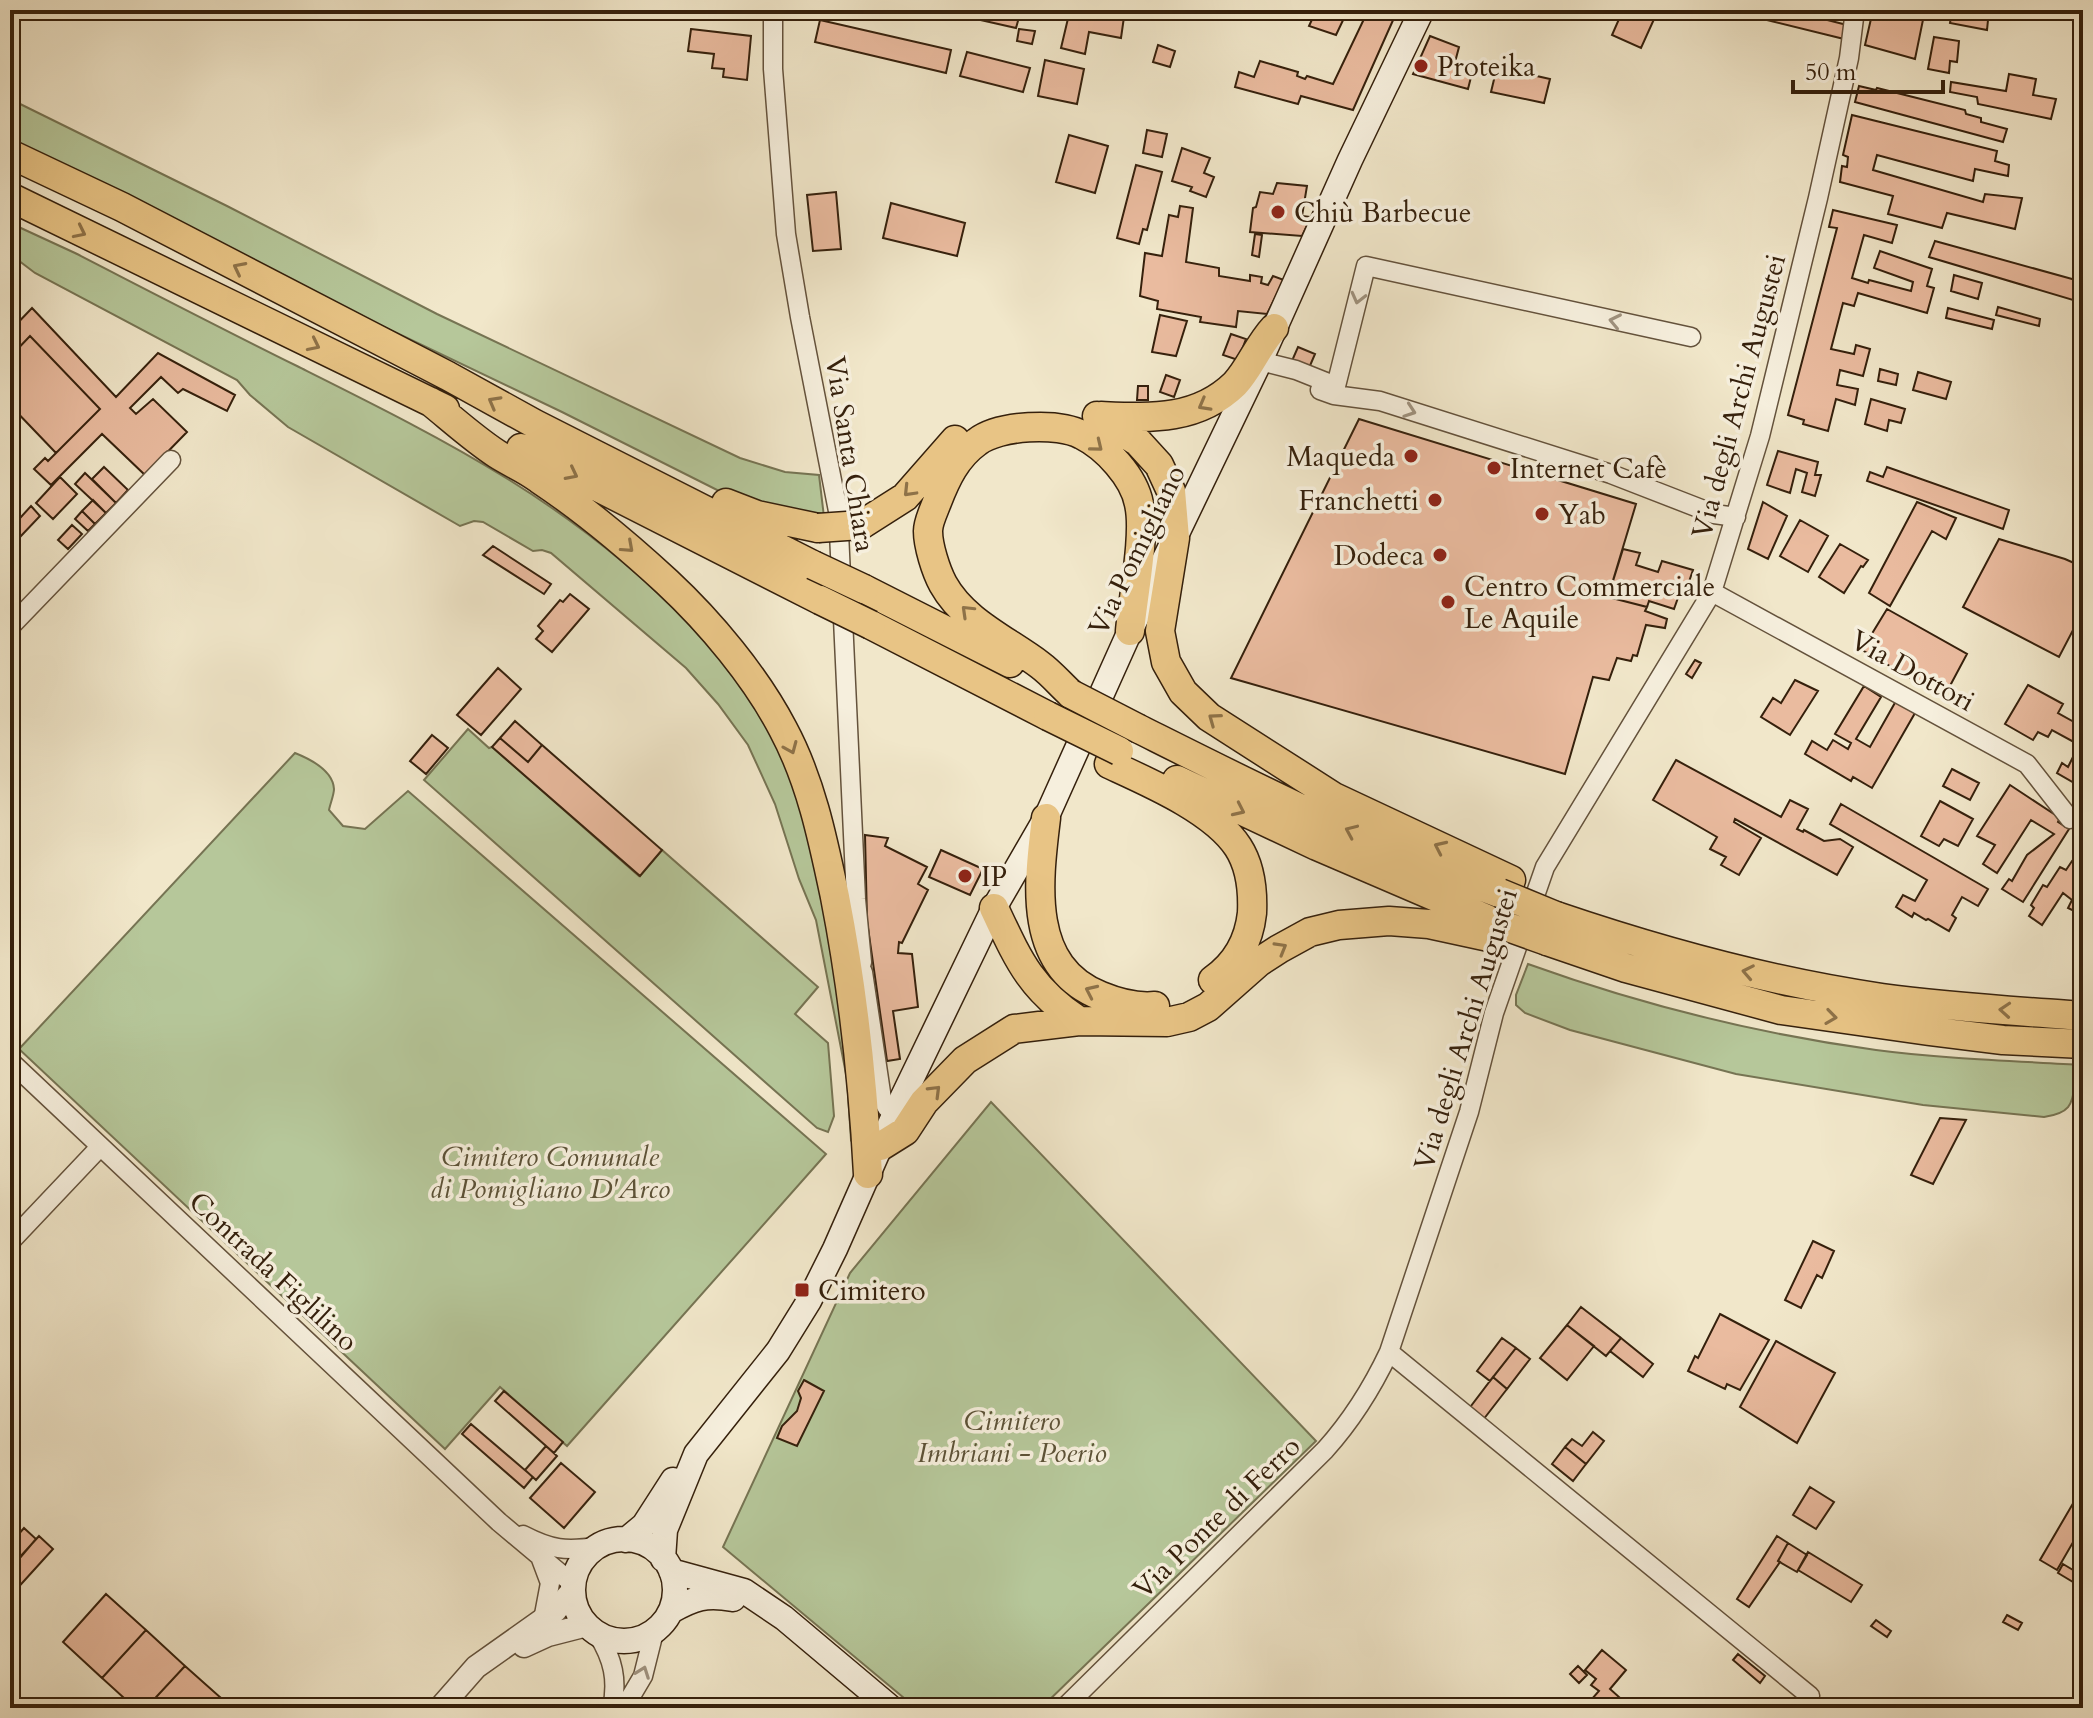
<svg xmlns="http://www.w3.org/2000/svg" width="2093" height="1718" font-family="Cardo,serif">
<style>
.green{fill:#b6c79a;stroke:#767453;stroke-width:2}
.building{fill:#eabb9f;stroke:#35200c;stroke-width:2}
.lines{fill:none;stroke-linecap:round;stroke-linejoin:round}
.minor-casing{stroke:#64523c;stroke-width:21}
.tertiary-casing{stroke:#64523c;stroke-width:25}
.secondary-casing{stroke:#35200c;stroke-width:27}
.trunk-casing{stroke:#35200c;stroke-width:31}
.minor{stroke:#f6efdd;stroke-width:18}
.tertiary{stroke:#f6efdd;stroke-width:22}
.secondary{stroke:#f6efdd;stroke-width:24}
.trunk{stroke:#e8c485;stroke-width:28}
.trunk-bridge-casing{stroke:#35200c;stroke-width:31;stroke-linecap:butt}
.trunk-bridge{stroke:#e8c485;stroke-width:28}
.oneway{stroke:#8e7248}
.oneway2{stroke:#9f927f}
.poi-dot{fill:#8f2418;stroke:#f6efdd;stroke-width:3}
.labels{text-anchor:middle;stroke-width:7;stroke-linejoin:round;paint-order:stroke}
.poi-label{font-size:28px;fill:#35200c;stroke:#f6efdd;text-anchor:start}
.street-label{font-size:28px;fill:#35200c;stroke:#f6efdd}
.park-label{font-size:28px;font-style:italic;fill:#5c5237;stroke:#f6efdd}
</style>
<rect width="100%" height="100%" fill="#f1e7ca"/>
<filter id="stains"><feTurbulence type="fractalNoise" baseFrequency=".0025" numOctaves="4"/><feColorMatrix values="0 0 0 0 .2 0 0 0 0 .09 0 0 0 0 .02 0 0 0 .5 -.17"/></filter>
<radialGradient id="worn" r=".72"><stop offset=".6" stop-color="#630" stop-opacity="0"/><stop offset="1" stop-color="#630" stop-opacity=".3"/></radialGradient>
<path class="green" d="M10,99L227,206L437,314L740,458L785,472L819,475L824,517L733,498L562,412L10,148Z
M10,223L75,253C149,291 222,329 297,366C443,439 570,501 686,621C721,658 755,696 778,743C811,812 822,890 834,966C843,1023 853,1079 856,1137L851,1140L847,1079L816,920L799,879L775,804L748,745L718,704L686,668L551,553L542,550L533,551L483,522L474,521L460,526L288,427L250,395L237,380L35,273L10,254Z
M468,729L489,748L492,747L639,876L662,850L818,987L795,1014L828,1043L834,1116L828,1132L817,1128L424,780Z
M295,753C310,759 333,770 334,789C334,795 330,804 329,810L343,826L365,829L408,791L826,1154L567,1446L500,1387L445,1449L19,1049Z
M1528,964C1639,1004 1759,1034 1876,1050C1944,1059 2015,1061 2083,1065V1073H2077C2071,1101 2076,1112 2044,1117L1923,1105L1736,1074L1570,1030L1525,1013L1516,1005V995Z
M991,1102L1316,1441L1041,1708H916L723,1547L850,1273Z"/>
<path class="building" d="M978,10H1021L1016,28L976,19Z
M1070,10H1095L1124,17L1121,38L1089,32L1085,54L1061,48Z
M1329,10L1345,16L1336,35L1309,26L1315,13L1326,18Z
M1351,10H1372L1394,18L1353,110L1301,96L1298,104L1235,87L1239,72L1254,77L1260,61L1298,72L1297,76L1305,79L1307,76L1333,84L1364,19L1349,13Z
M1578,10H1601L1597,18Z
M1623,10H1637L1655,17L1641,48L1612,35Z
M1726,10H1788L1847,25L1844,39Z
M1873,10H1925L1915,59L1865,45Z
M1952,10H1989L1987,30L1950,23Z
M820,20L951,50L946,73L815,42Z
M691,29L751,36L747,80L723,77L724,69L712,68L714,54L688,51Z
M1019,29L1035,31L1032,44L1017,41Z
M1430,36L1459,47L1454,66L1472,73L1468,89L1413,74Z
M1934,37L1959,41L1957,62L1950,61L1949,73L1928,69Z
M1158,45L1175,51L1170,67L1153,62Z
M967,52L1030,68L1023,92L960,76Z
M1045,60L1084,69L1077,104L1038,96Z
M1497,67L1550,79L1544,103L1491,92Z
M2009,74L2036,79L2033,95L2056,99L2051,119L1978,104L1977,97L1950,92L1951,82L2006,91Z
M1859,86L1876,90L1877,88L1965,110L1966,114L1981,118V122L2007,129L2003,142L1855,102Z
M1852,115L1997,151L1995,161L2009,165L2008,176L1975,169L1973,181L1877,155L1873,170L1983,202L1985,194L2022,198L2015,229L1947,213L1942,228L1888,214L1893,196L1840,182L1842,166L1847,167L1848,157L1843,155Z
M1147,130L1167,134L1162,157L1143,153Z
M1069,135L1108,146L1095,193L1056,182Z
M1182,148L1210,158L1204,173L1214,177L1206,197L1190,191L1192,187L1172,181Z
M1136,165L1162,172L1147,230L1143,229L1139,244L1117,238Z
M1277,183L1307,186L1302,216L1311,217L1302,236L1250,232L1253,208L1256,207L1260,192L1273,194Z
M836,192L841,249L813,251L807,195Z
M891,203L965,223L957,256L883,238Z
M1180,206L1193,208L1186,262L1219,268V276L1250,281V275L1262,277L1261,283L1268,285L1273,276L1284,280L1267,314L1238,311L1236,327L1200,322L1201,317L1157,309L1158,301L1140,296L1145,253L1162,256L1169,215L1178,217Z
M1833,210L1897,225L1892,243L1864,235L1852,278L1868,283L1869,280L1911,291L1913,282L1874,268L1880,251L1932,269L1927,286L1934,288L1927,313L1858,293L1854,306L1843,303L1831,349L1854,354L1856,345L1870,349L1863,376L1840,370L1837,385L1858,389L1855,405L1836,399L1828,431L1803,424L1804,420L1788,415L1837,228L1829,227Z
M1255,234L1262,235L1259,257L1252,255Z
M1935,241L2083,282V303L1929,257Z
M1954,275L1982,283L1978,299L1951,291Z
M1998,307L2040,319L2039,326L1996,315Z
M32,308L116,397L158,353L235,395L227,411L183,389L178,393L161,377L130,408L136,414L153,399L187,432L145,475L102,434L51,485L34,469L45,458L48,461L100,409L30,336L10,357V331Z
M1948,308L1994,320L1992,329L1946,318Z
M1160,315L1187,321L1176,356L1152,352Z
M1231,334L1246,339L1238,360L1223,355Z
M30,336L100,409L56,453L10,405V357Z
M1298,347L1315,354L1309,368L1291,363Z
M1880,369L1898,374L1896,385L1878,381Z
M1918,372L1951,382L1946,399L1913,390Z
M1166,375L1180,380L1174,397L1160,392Z
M1138,386H1148V400H1137Z
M1871,399L1905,409L1901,423L1889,420L1887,431L1865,424Z
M1359,419L1636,504L1608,597L1647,607L1645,611L1667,619L1665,628L1646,625L1637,656L1633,655L1631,661L1617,658L1609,680L1593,677L1565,774L1231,678Z
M1778,451L1818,462L1815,475H1821L1815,496L1802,492L1807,473L1796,469L1790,493L1767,485Z
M104,467L128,490L116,503L92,479Z
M1887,467L2009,510L2003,529L1867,481L1870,472L1883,477Z
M85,473L116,503L106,513L75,484Z
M60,477L77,494L53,519L36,503Z
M93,500L106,513L95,524L82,511Z
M1763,502L1787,516L1768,559L1748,549Z
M1917,502L1956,518L1946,539L1932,531L1890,606L1869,593Z
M31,506L40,516L20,537L11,528Z
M82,511L95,524L88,531L75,519Z
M1800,520L1828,536L1808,572L1780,556Z
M72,525L82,534L68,549L58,540Z
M1999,539L2065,559L2083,567V611L2059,657L1963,607Z
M1840,544L1868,560L1863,567L1861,566L1844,593L1819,577Z
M493,546L551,584L544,594L483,555Z
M1623,549L1640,553L1636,565L1658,572L1662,561L1693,570L1684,596L1679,595L1674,609L1649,601L1647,607L1608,597Z
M570,594L589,609L552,652L536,639L543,631L538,626L560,600L563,602Z
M1887,609L1967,654L1944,697L1862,650Z
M1695,660L1701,663L1692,678L1686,674Z
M498,668L521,689L481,735L457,715Z
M1795,680L1818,691L1790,735L1761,717L1773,698L1781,703Z
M2028,685L2063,704L2058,713L2083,727V747L2052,730L2048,737L2038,732L2033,740L2005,724Z
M1864,686L1881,697L1856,739L1870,747L1896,701L1915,713L1872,788L1853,777L1851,781L1805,754L1812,741L1827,750L1833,740L1848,749L1851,743L1835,734Z
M515,721L542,745L528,762L500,738Z
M432,735L448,748L426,774L410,761Z
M500,738L528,762L542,745L662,850L640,876L492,747Z
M2074,755L2083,760V788L2057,773L2062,763L2068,767Z
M1676,760L1781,817L1790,800L1808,809L1797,829L1803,832L1804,830L1824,841L1840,839L1853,847L1837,875L1735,819L1734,822L1761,838L1739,875L1721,865L1726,857L1710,849L1717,837L1653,800Z
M1952,769L1979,783L1970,800L1943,786Z
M2010,785L2060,818L2058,822L2069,829L2023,902L2002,889L2009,879L2012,881L2027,855L2054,834L2031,820L1997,873L1983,864L1995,845L1977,836Z
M1940,801L1973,819L1958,846L1944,839L1939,846L1921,836Z
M1841,804L1988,889L1978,906L1962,897L1952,915L1956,918L1949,931L1928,919L1926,920L1914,913L1912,917L1896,907L1903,895L1915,901L1927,880L1830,824Z
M2083,815V842L2075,830Z
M865,835L888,838L885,846L927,867L918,884L928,890L902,943L899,942L898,953L912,954L918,1007L893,1011L900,1059L887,1061L867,921Z
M941,850L983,869L970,895L929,877Z
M2072,861L2083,868L2076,884L2083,891L2074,911L2068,908L2072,900L2063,893L2042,925L2029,916L2034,908L2031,905L2043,885L2047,887L2060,867L2066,870Z
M1940,1118L1966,1120L1933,1184L1911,1175Z
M1813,1241L1834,1251L1822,1278L1817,1275L1801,1308L1785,1300Z
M1581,1307L1621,1338L1606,1356L1567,1325Z
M1720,1314L1769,1340L1740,1390L1727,1384L1725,1389L1688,1371L1695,1356L1698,1358Z
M1567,1325L1594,1346L1567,1380L1540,1358Z
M1502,1338L1516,1348L1490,1381L1477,1371Z
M1621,1338L1653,1364L1643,1377L1610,1351Z
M1776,1341L1835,1373L1797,1443L1740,1407Z
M1516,1348L1530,1359L1507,1389L1493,1377Z
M1493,1377L1507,1389L1483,1420L1468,1410Z
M804,1380L824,1391L797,1446L777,1438L782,1426L797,1411L801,1398L798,1391Z
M504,1391L563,1442L554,1453L495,1401Z
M471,1424L533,1477L524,1488L462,1434Z
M1593,1432L1604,1441L1586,1464L1565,1447L1572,1439L1582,1446Z
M546,1446L557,1456L536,1480L525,1470Z
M1565,1447L1586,1464L1573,1481L1552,1464Z
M561,1463L595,1492L564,1528L530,1498Z
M1810,1487L1834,1502L1816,1529L1793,1515Z
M2075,1500L2083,1504V1525L2057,1570L2040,1560Z
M24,1528L36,1539L19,1559L10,1551V1544Z
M39,1536L53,1549L14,1592L10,1588V1568Z
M1777,1536L1788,1543L1778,1561L1780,1562L1749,1607L1737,1599Z
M1788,1543L1807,1555L1797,1572L1778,1561Z
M11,1552L19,1559L10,1568V1554Z
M1808,1552L1862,1585L1851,1602L1798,1570Z
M2063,1564L2083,1576V1588L2058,1573Z
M106,1594L146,1630L102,1678L63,1642Z
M2007,1615L2022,1623L2018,1630L2003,1622Z
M1876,1620L1891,1631L1887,1637L1871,1626Z
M146,1630L185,1666L146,1708H135L102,1678Z
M1602,1650L1626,1670L1610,1689L1619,1697L1609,1708H1584L1599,1691L1591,1685L1596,1679L1585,1670Z
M1738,1654L1765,1676L1760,1683L1733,1660Z
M185,1666L221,1698L212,1708H146Z
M1578,1666L1587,1675L1579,1683L1570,1674Z
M221,1698L232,1708H212Z
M563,1700L574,1708H560Z"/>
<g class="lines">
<defs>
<path id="minor" d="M773,10V69L786,234L800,317L838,511L856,899L862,962L855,988
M1260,361L1296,370L1336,386L1366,266L1691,337
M1320,390L1334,395L1380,401L1611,474L1714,514L1736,517
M1712,592L2027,764L2070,819
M10,627L171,460
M863,972L882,1099L887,1108L895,1113
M10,1061L499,1522L573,1584
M10,1242L99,1148
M1389,1352L1810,1696
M523,1535C552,1550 565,1551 597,1547
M541,1559L550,1583L543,1620
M598,1635C613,1659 618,1680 612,1708
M624,1708L643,1676L654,1632
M1064,1708L1325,1450C1352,1420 1372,1388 1389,1352L1469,1112L1494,1013L1545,867L1712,592L1760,436L1818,198L1849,58L1855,10"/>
<path id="tertiary" d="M524,1646L548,1635L587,1625
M440,1708L476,1667L555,1611L573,1590"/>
<path id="secondary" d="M573 1590a51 51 0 1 1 102 0a51 51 0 1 1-102 0Z
M626,1540L644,1525L673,1480
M663,1559L665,1530L696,1454L778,1351L809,1301L835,1249L895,1113L994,908L1046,818L1130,631L1260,361L1350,160L1422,10
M671,1571L744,1591L784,1618L891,1708
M671,1611C694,1598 706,1594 733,1599"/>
<path id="trunk" d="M10,154L122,207L448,376L535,424L813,565
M10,197L445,409
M431,402C452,419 474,439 497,454C511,463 526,469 539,479C584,509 627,545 667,582C710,622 756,677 783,729C811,781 823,840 835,897C853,989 863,1081 868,1174
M1097,416L1138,442L1159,465L1171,491L1175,538L1160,631L1166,662L1183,692L1209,717L1334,797L1511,880
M1101,416C1150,418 1197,421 1235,384C1250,368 1258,345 1274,328
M521,448L820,600
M726,503L757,515L818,528
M861,525L905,497L955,440
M864,589L1010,663
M871,625L1048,716
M1071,694C1061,685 1051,673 1040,665C1007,640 964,622 943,584C936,571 928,546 928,531C928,522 934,510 937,502C946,479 956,457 977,442C999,425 1058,422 1082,435C1106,447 1134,477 1139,504C1146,534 1133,597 1130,631
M1139,729C1257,788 1375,848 1499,893
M1109,764C1148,782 1214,810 1238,847C1251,867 1253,891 1252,913C1249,941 1236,964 1213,980
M1177,780L1317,846L1494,922
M1046,818C1038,883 1027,967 1101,996C1118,1003 1135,1008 1155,1006
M994,908C1018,959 1030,989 1079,1021
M1556,916C1662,952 1771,982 1882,998C1949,1007 2016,1011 2083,1016
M1547,941L1626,968L1781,1010L1929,1031L2003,1040L2083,1044
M881,1146L905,1131L924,1102L965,1060L1014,1029L1079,1021L1167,1022L1189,1017L1208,1007L1259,962L1279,949L1310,932L1339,925L1389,921L1429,924L1489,937"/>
</defs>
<use href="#minor" class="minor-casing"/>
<use href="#tertiary" class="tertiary-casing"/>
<use href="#secondary" class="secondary-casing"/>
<use href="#trunk" class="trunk-casing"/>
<use href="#minor" class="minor"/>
<use href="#tertiary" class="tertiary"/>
<use href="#secondary" class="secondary"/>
<use href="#trunk" class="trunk"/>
<defs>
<path id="trunk-bridge" d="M818,528L861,525
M813,565L864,589
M820,600L871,625
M1071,694L1139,729
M1048,716L1119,751
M1500,893L1556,916
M1494,922L1547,941"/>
</defs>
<use href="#trunk-bridge" class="trunk-bridge-casing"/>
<use href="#trunk-bridge" class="trunk-bridge"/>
</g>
<defs><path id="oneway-chevron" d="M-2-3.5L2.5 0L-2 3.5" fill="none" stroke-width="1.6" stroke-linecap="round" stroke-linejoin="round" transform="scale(2)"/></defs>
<g class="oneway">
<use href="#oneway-chevron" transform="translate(80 232) rotate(26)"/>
<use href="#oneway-chevron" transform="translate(239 268) rotate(-153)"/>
<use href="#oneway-chevron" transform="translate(314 345) rotate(26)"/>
<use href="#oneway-chevron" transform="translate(494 402) rotate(-151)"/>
<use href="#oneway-chevron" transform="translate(1204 405) rotate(151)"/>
<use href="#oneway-chevron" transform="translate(1097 446) rotate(39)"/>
<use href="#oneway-chevron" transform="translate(572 474) rotate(27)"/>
<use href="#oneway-chevron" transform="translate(909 491) rotate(134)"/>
<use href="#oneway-chevron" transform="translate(628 547) rotate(42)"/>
<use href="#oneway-chevron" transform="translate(967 611) rotate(-136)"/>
<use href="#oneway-chevron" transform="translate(1214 719) rotate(-144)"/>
<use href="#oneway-chevron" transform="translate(791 748) rotate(67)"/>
<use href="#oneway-chevron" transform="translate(1239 810) rotate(25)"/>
<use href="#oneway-chevron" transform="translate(1351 831) rotate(-156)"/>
<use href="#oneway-chevron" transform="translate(1440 847) rotate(-155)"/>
<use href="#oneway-chevron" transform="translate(1281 948) rotate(-30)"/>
<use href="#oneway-chevron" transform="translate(1748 972) rotate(-169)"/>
<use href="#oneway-chevron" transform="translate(1091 991) rotate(-155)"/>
<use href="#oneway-chevron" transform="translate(2005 1010) rotate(-176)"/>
<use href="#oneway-chevron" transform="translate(1831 1017) rotate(8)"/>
<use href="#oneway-chevron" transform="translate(935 1091) rotate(-45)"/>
</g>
<g class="oneway2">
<use href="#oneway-chevron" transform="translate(1358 298) rotate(104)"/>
<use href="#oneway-chevron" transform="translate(1615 321) rotate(-168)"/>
<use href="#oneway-chevron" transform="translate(1410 411) rotate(19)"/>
<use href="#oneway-chevron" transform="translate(643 1672) rotate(-70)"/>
</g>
<g class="poi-dot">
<circle cx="1421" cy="66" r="8"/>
<circle cx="1278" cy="212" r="8"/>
<circle cx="1411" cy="456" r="8"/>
<circle cx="1494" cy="468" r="8"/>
<circle cx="1435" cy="500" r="8"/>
<circle cx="1542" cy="514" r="8"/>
<circle cx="1440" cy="555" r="8"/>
<circle cx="1448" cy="602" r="8"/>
<circle cx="965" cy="876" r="8"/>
<rect x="794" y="1282" width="16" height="16" rx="4"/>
</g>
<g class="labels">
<g class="poi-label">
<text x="1437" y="76">Proteika</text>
<text x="1294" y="222">Chiù Barbecue</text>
<text x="1395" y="466" text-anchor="end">Maqueda</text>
<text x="1510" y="478">Internet Cafè</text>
<text x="1419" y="510" text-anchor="end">Franchetti</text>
<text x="1558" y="524">Yab</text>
<text x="1424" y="565" text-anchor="end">Dodeca</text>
<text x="1464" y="596">Centro Commerciale<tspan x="1464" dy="32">Le Aquile</tspan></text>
<text x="981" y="886">IP</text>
<text x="818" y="1300">Cimitero</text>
</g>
<g class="street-label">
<text transform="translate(1738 396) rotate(-75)" y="10">Via degli Archi Augustei</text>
<text transform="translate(851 454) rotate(81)" y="10">Via Santa Chiara</text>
<text transform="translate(1136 550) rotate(-64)" y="10">Via Pomigliano</text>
<text transform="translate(1913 670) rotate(29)" y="10">Via Dottori</text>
<text transform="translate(1465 1029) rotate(-73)" y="10">Via degli Archi Augustei</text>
<text transform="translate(274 1271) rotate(43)" y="10">Contrada Figlilino</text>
<text transform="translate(1216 1517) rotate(-44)" y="10">Via Ponte di Ferro</text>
</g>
<g class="park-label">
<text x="550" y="1166">Cimitero Comunale<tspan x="550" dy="32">di Pomigliano D'Arco</tspan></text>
<text x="1012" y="1430">Cimitero<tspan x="1012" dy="32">Imbriani - Poerio</tspan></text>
</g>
</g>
<rect width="2093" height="1718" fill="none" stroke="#f1e7ca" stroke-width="40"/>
<rect x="12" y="12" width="2069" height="1694" fill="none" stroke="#35200c" stroke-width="4"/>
<rect x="20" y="20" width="2053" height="1678" fill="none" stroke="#35200c" stroke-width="2"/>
<path d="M1793 80v12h150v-12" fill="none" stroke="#35200c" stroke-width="4"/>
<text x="1805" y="80" font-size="24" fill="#35200c" stroke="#f6efdd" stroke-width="6" paint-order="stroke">50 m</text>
<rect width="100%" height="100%" filter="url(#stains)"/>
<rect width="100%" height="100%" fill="url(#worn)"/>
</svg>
